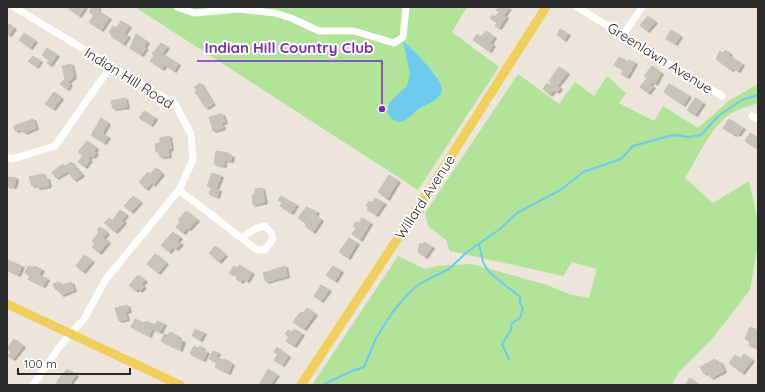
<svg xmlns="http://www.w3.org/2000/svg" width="765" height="392" font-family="Quicksand,sans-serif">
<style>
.green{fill:#b1e398}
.water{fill:#6fcbee}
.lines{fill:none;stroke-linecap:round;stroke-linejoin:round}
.stream{stroke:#6fcbee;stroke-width:2}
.building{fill:#c7c3bb;stroke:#c7c1b6;filter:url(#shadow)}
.minor{stroke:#fff;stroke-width:7}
.major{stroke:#f0cf5d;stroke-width:9}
.labels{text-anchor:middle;stroke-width:4;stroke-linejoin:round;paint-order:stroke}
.street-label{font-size:14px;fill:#2a2a2a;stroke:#fff}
.leader{fill:none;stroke:#7b2cbf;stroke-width:1.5}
.callout-dot{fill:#7b2cbf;stroke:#fff;stroke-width:1.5}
.callout-label{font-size:15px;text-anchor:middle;font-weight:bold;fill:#7b2cbf;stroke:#fff;stroke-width:4;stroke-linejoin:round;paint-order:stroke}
</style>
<defs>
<filter id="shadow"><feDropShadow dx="2.5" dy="1.5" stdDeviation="0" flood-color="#0004"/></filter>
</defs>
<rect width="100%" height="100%" fill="#ece5dc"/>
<path class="green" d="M135,7H467L452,32L499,67L418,190Z
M518,74L559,104L575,82L594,96L607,76L626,93L619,103L654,121L663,106L698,128L730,100L758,84V103C750,106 740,108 732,113C712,124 697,159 685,178L713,203L749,181L758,222V244L750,290L712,339L678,373L672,385H312L398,256L425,269L437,266L472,264L547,285L569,294L589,298L597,269L572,262L563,276L450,251L446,240L428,226L425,213Z"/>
<path class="water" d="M403,41C411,47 445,82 442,91C439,101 426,104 418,109C411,115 408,121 398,122L392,119L387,112L389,103L407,86L410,74Z"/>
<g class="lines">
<path class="stream" d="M479,244L483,262L489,272L520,297V304L523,308L520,318L512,323L511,330L502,344L509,359
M322,385L352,371L364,367L376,338L392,313L406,296L419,284L449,269L467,252L500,229L517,213L562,189L583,172L621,159L633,146L673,135L690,137L701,135L718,116L742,100L758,95"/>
</g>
<path class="building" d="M69,7H85L79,16L68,8Z
M92,7H98V11L109,18L101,30L89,22L94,15L89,12Z
M499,7L509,8L504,15L506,17L499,28L495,26L497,23L490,18L493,15L495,17L499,12L496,10Z
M648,16L655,22L647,31L640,25Z
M121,21L129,26L124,34L128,36L123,44L111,36L112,35L109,32L113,26L116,28Z
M7,23L14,28L9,35L7,34Z
M560,29L568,34L564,40L557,35Z
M671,30L680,36L675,44L666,39Z
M486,31L494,37L490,43L493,45L489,51L473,40L477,34L481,37Z
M24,33L35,41L30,48L19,40Z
M136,34L142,38L139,44L143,39L147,42L144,47L146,48L141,55L130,48Z
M161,43L167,47L162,54L178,64L174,71L164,65L162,69L150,61L154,56L152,54Z
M47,48L57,55L50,65L47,63L49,60L42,55Z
M725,50L730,54L729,56L742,64L738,71L732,68L731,70L716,59L720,51L723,53Z
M33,56L40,61L36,67L28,61Z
M619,57L628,62L629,60L635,63L627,77L621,74L623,70L614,65Z
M71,64L74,77L68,82L70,84L67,89L60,84L65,79L62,66Z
M652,66L661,73L655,84L652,82L650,85L653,87L648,93L640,87L647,78L644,76Z
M559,67L567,73L557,86L560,88L557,92L554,90L550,95L543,89L547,83L550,85L552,84L549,81Z
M200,83L213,104L206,108L195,92L197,91L194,87Z
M669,84L689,96L683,105L664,92Z
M54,92L61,98L53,109L45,104Z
M125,98L127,107L113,109L111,101Z
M695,98L703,103L695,115L687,110Z
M144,111L155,118L151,125L139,118Z
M222,114L225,122L221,123L223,128L213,131L209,117Z
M101,118L108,123L102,134L108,137L104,143L91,135Z
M33,119L36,128L24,133L23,129L15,131L14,126Z
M729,119L743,128L738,135L735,133L734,135L723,128Z
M750,133L758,138L756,148L745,141Z
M169,136L171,149L168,150L169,156L160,157L159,151L156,152L155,144L160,143V138Z
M87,141L96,148L94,151L96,153L93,157L91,156L88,158L90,160L85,167L78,162L83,156L78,152Z
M216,151L228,153V155L232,156L231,161L224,160V166L214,164Z
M71,162L82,175L74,180L68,171L56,178L52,172L63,164L65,166Z
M156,168L162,174L153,185L151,183L146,189L139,182L148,172L150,174Z
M212,173L221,176L216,189L219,190L217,197L209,194L212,187L207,186Z
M43,174L44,178H47L49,186L37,188V185L32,186L29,177Z
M389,175L398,181L387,199L378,192Z
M7,177L16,178L14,187L7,186Z
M262,188L265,202L253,205L252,195L255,194V189Z
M133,196L140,202L131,212L124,206Z
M281,196L296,205L291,213L280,206L282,203L278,200Z
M375,198L384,203L376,215L367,210L369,207L366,206L369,201L372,203Z
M306,207L317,212L315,215L321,220L313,232L305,226L307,224L298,218Z
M120,210L126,215L122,220L124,222L115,232L104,223L109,218L112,221Z
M186,211L197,220L189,229L187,228L183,233L176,227L180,222L178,220Z
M362,218L370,223L360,240L352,234L356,228L353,226L356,222L359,223Z
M100,227L107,233L103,238L108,242L99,253L92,247L95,243L92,241L99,232L97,230Z
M173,232L180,238L177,241L181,244L176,249L173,247L169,252L161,245Z
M349,238L357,243L348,258L339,252Z
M424,242L432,247L425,257L418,252L420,243L422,245Z
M215,246L225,255L219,262L209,253Z
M155,254L166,263L158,273L147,264Z
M84,255L92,261L83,272L76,266Z
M7,260L22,266L18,275L7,270Z
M239,265L252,273L247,281L243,279L241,282L236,279L238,276L229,273L234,266L237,268Z
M28,266L33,268L34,266L42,270L39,275L47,279L43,286L28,279L30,276L25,273Z
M285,266L287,276L266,282L263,273Z
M333,266L341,271L335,281L326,275Z
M138,275L145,281L141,285L144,287L140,291L138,289L136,291L129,285Z
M59,282L60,286L71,282L74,290L61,295L59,289L56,290L53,284Z
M321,285L329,290L321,301L314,296Z
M127,305L129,311L125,312L127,319L119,321L115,308Z
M307,308L315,314L304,329L293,322L298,315L301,312L303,313Z
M135,319L144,323L146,321L155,325L157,321L164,324L160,332L152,329L149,336L131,327Z
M750,327L758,330V348L749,345L750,341L745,339Z
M195,329L204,333L200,340L192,336Z
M294,329L302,334L294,346L286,341L289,337L285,334L288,330L292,332Z
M170,332L179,337L178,339L183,341L180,350L161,341L164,334L168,335Z
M14,339L23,346L13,359L8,356L11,352L7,349Z
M194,346L198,348L200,346L203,348L202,350L207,352L203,360L190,354Z
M277,347L288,356L282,365L274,360L278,354L274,352Z
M213,351L218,353L216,357L224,360L225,359L232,364L228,373L215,367L217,362L209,359Z
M744,354L752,360L742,373L729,363L735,355L740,359Z
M715,359L717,363L720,362L724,371L711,378L708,372L704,374L700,367Z
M67,369L76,375L69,385H57V381Z
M268,369L277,375L270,385H259Z
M690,378L698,385H685Z"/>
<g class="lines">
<path class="minor" d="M14,7L175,104L191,134L193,160L179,190L106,279L84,319L60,346L33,385
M177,7L194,13L239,9L275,13L291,18L319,31H354L394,43L403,37L406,7
M577,7L722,96
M623,35L642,7
M752,116L758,119
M7,158L12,159L55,146L111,66
M179,190L257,250H265L273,239L271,233L265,226L257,228L242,237"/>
<path class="major" d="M7,304L180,385
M301,385L423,200L546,7"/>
</g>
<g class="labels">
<g class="street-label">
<text transform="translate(660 58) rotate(32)" y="5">Greenlawn Avenue</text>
<text transform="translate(129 78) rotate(32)" y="5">Indian Hill Road</text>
<text transform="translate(425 197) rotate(-57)" y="5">Willard Avenue</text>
</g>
</g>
<path class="leader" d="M382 109L382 61H197"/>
<circle class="callout-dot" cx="382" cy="109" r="4"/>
<g class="callout-label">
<text x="289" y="53">Indian Hill Country Club</text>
</g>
<rect width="765" height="392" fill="none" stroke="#2a2a2a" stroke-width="16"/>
<path d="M18 368v6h112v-6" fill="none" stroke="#2a2a2a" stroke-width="2"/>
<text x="24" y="368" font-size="12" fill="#2a2a2a" stroke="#ffffff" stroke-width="3" paint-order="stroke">100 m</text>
</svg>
